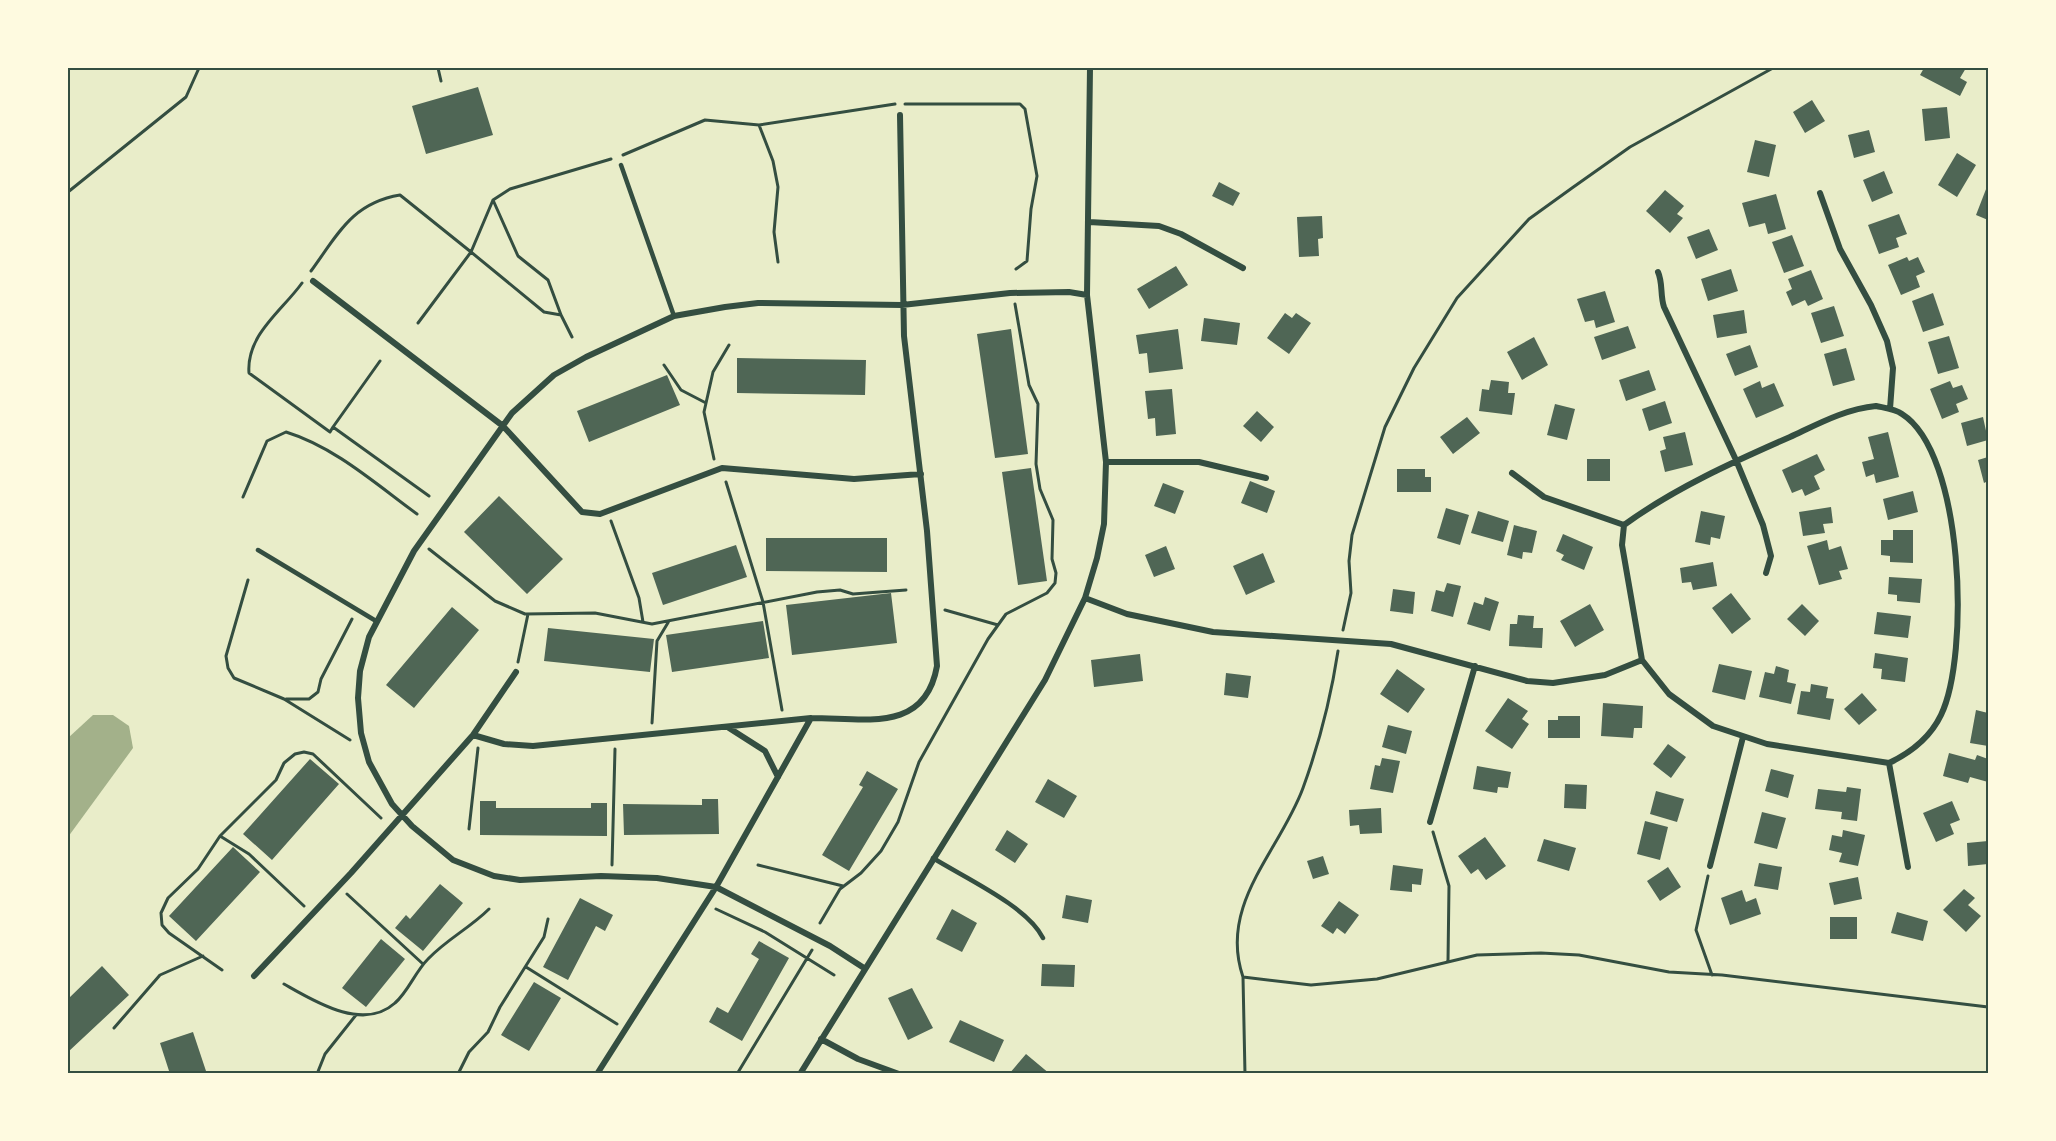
<svg xmlns="http://www.w3.org/2000/svg" width="2056" height="1141" font-family="'Times New Roman',serif">
<style>
.water{fill:#a3b18a}
.building{fill:#4f6655}
.lines{fill:none;stroke-linecap:round;stroke-linejoin:round}
.path{stroke:#344e41;stroke-width:3}
.service{stroke:#344e41;stroke-width:4.5}
.minor{stroke:#344e41;stroke-width:6}
.neatline{fill:none;stroke:#344e41;stroke-width:2}
</style>
<rect width="100%" height="100%" fill="#e9edc9"/>
<path class="water" d="M93,715H113L129,726L133,748L68,837V738Z"/>
<path class="building" d="M1924,68H1966L1960,78L1967,82L1960,96L1920,75Z
M478,87L493,135L426,154L412,106Z
M1812,100L1825,121L1805,133L1793,112Z
M1947,107L1950,138L1925,141L1922,109Z
M1869,130L1875,152L1854,158L1848,135Z
M1755,140L1776,145L1769,177L1747,172Z
M1957,153L1976,165L1957,197L1938,185Z
M1884,171L1893,193L1872,202L1863,180Z
M1219,182L1240,193L1233,206L1212,196Z
M1988,184V220L1976,215Z
M1665,190L1684,206L1677,214L1683,218L1670,233L1646,211Z
M1776,194L1786,229L1768,234L1765,223L1749,227L1742,203Z
M1899,214L1907,234L1896,238L1899,247L1879,254L1868,225Z
M1322,216L1323,238L1318,239L1319,256L1299,257L1297,217Z
M1709,229L1718,250L1696,259L1687,237Z
M1792,235L1804,266L1784,273L1772,242Z
M1907,257L1909,261L1918,257L1925,272L1916,276L1920,287L1901,295L1888,265Z
M1176,266L1188,285L1149,309L1137,289Z
M1731,269L1738,291L1708,301L1701,279Z
M1811,270L1823,299L1808,306L1805,300L1792,306L1786,292L1792,289L1788,279Z
M1605,291L1615,322L1596,328L1594,320L1585,322L1577,299Z
M1933,293L1944,325L1923,332L1912,301Z
M1834,306L1844,336L1821,343L1811,313Z
M1744,310L1747,333L1717,338L1713,315Z
M1285,313L1292,318L1296,313L1311,323L1289,354L1267,338Z
M1204,318L1240,323L1237,345L1201,341Z
M1628,326L1636,348L1602,360L1594,337Z
M1011,329L1028,454L995,458L977,334Z
M1178,329L1183,369L1149,373L1147,353L1139,354L1136,335Z
M1949,336L1959,368L1938,374L1928,342Z
M1534,337L1548,365L1522,380L1507,352Z
M1750,345L1758,367L1735,376L1726,354Z
M1846,348L1855,380L1833,386L1824,354Z
M737,358L866,360L865,395L737,393Z
M1649,370L1656,390L1626,401L1619,380Z
M667,375L680,405L589,442L577,411Z
M1491,380L1509,382L1508,393H1515L1512,415L1479,411L1482,389L1489,390Z
M1760,381L1762,388L1774,383L1784,406L1756,418L1743,389Z
M1950,381L1953,388L1962,385L1968,399L1956,404L1959,412L1942,419L1930,389Z
M1172,389L1176,434L1156,436L1155,418L1148,419L1145,391Z
M1665,401L1672,423L1649,431L1642,409Z
M1555,404L1575,409L1567,440L1547,435Z
M1257,411L1274,427L1261,442L1243,426Z
M1467,417L1480,433L1453,454L1440,437Z
M1983,417L1988,440L1967,446L1961,423Z
M1685,432L1693,465L1665,472L1660,451L1666,449L1663,437Z
M1888,432L1899,477L1876,483L1874,474L1866,477L1862,462L1874,459L1868,437Z
M1817,454L1825,470L1814,476L1820,489L1805,496L1802,489L1792,493L1782,470Z
M1988,457V481L1984,483L1978,460Z
M1587,459H1610V481H1587Z
M1031,468L1047,581L1018,585L1002,472Z
M1397,469H1425V477H1431V492H1397Z
M1250,481L1275,491L1267,513L1241,503Z
M1163,483L1184,491L1175,514L1154,506Z
M1913,491L1918,512L1888,520L1883,499Z
M499,496L563,559L527,594L464,532Z
M1831,507L1833,523L1823,524L1825,533L1803,536L1799,512Z
M1446,508L1469,515L1460,545L1437,538Z
M1478,511L1509,521L1503,542L1471,533Z
M1701,511L1725,516L1720,539L1711,537L1710,545L1695,542Z
M1514,525L1537,531L1532,553L1523,552L1522,559L1507,555Z
M1893,530H1913V563L1890,562V556L1881,555V540H1893Z
M1563,534L1593,547L1584,570L1561,560L1564,555L1556,551Z
M766,538H887V572L766,571Z
M1827,540L1829,550L1841,546L1848,569L1839,571L1842,579L1819,585L1807,546Z
M736,545L747,577L663,605L652,573Z
M1166,546L1175,569L1154,577L1145,555Z
M1263,553L1275,582L1246,595L1233,566Z
M1713,562L1717,586L1693,590L1691,582L1682,583L1680,568Z
M1889,577L1922,579L1920,603L1897,601V595L1888,594Z
M1447,583L1461,586L1453,617L1431,611L1436,590L1444,592Z
M1393,589L1415,592L1413,614L1390,611Z
M891,593L897,643L792,655L786,605Z
M1731,593L1751,619L1732,634L1712,608Z
M1485,597L1499,602L1490,631L1467,624L1474,602L1483,605Z
M1590,604L1604,630L1575,647L1560,621Z
M1802,604L1819,621L1805,636L1787,619Z
M452,607L479,630L414,708L386,685Z
M1877,612L1911,616L1908,638L1874,634Z
M1518,615L1534,616L1533,628H1543L1542,648L1509,646L1510,624H1517Z
M763,621L769,658L672,672L666,635Z
M548,628L654,639L650,672L544,661Z
M1875,653L1908,658L1905,682L1881,679L1882,669L1873,668Z
M1140,654L1143,681L1094,687L1091,660Z
M1719,664L1752,671L1745,700L1712,692Z
M1776,666L1789,670L1787,682L1796,684L1791,704L1759,697L1765,672L1774,674Z
M1397,669L1425,689L1408,713L1380,694Z
M1226,673L1251,676L1248,698L1224,695Z
M1811,684L1828,687L1826,698L1834,699L1830,720L1797,714L1801,691L1810,692Z
M1862,693L1877,710L1859,725L1844,709Z
M1508,698L1528,711L1522,719L1529,724L1512,749L1485,731Z
M1603,703L1643,706L1642,728H1634L1633,738L1601,736Z
M1976,710L1988,713V746L1970,743Z
M1558,716H1580V738H1548V720H1558Z
M1388,725L1412,731L1406,754L1382,747Z
M1668,744L1686,757L1671,778L1653,764Z
M1949,753L1975,760L1977,755L1988,759V782L1970,777L1968,783L1943,776Z
M1382,758L1400,761L1393,793L1370,789L1375,765L1380,766Z
M310,759L339,784L272,860L243,834Z
M1477,766L1511,772L1508,788L1498,787L1497,793L1473,789Z
M1771,769L1794,775L1788,798L1765,791Z
M867,771L898,789L849,871L822,855L863,787L859,785Z
M1048,779L1077,796L1064,818L1035,802Z
M1565,784L1587,785L1586,809L1564,808Z
M1847,787L1861,789L1857,821L1841,819L1842,812L1815,809L1818,789L1846,792Z
M1656,791L1684,799L1677,822L1650,814Z
M702,799H718L719,834L624,835L623,804L702,805Z
M480,801H496V808H591V803H607V836L480,835Z
M1952,801L1960,820L1950,824L1954,834L1936,842L1923,813Z
M1381,808L1382,833L1360,834L1359,825L1350,826L1349,810Z
M1762,812L1786,818L1777,849L1754,843Z
M1645,821L1668,827L1660,860L1637,854Z
M1007,830L1028,844L1015,863L995,850Z
M1843,830L1865,835L1858,866L1839,862L1842,853L1829,850L1832,835L1842,837Z
M1485,837L1506,866L1486,880L1478,869L1471,874L1458,856Z
M1544,839L1576,848L1569,871L1537,861Z
M1988,841V864L1968,866L1967,843Z
M233,847L260,872L196,941L169,916Z
M1323,856L1329,874L1313,879L1307,861Z
M1759,863L1782,867L1778,890L1754,886Z
M1393,865L1423,869L1421,885L1412,884V892L1390,890Z
M1668,867L1681,887L1660,901L1647,881Z
M1858,877L1862,899L1834,905L1829,883Z
M440,884L463,903L423,951L395,928L406,915L410,919Z
M1964,889L1975,898L1968,905L1981,916L1966,932L1943,910Z
M1742,890L1746,902L1756,898L1761,914L1730,925L1721,898Z
M1066,895L1092,900L1088,923L1062,918Z
M580,898L613,915L605,931L596,926L568,980L543,967Z
M1339,901L1359,915L1345,934L1337,928L1333,934L1321,926Z
M952,909L977,923L962,952L936,939Z
M1897,912L1928,921L1923,941L1891,933Z
M1830,917H1857V939H1830Z
M381,939L405,959L366,1007L342,988Z
M759,941L789,958L742,1041L709,1022L717,1007L728,1013L759,959L751,954Z
M1042,964L1075,965L1074,987L1041,986Z
M102,966L129,995L68,1052V999Z
M534,982L561,998L529,1051L501,1035Z
M912,988L933,1028L908,1040L888,998Z
M960,1020L1004,1040L994,1062L949,1042Z
M193,1032L207,1074H170L160,1043Z
M1026,1054L1050,1074H1009Z"/>
<g class="lines">
<path class="path" d="M438,68L441,81
M905,104H1020L1025,109L1037,176L1031,209L1027,261L1016,269
M759,125L773,161L778,187L774,232L778,262
M623,155L705,120L759,125L895,104
M68,192L186,97L199,68
M493,200L518,256L548,280L561,315
M311,271C338,234 352,203 400,195L471,252L418,323
M302,283C282,311 246,335 249,373L330,432L333,427
M572,337L561,315L544,312L471,252L493,200L510,189L611,159
M380,361L333,427L429,496
M664,365L681,390L706,403
M714,459L704,412L713,372L729,345
M726,482L763,602L782,710
M243,497L267,441L286,432C335,447 377,485 417,514
M611,521L639,598L643,622
M429,549L495,601L525,614L595,613L652,624L817,592L840,590L853,594L906,590
M248,580L226,656L228,668L234,678L284,699L350,740
M945,610L998,625
M1343,630L1351,593L1349,561L1352,535L1385,427L1414,368L1457,298L1529,219L1572,188L1630,147L1773,68
M1338,651C1331,697 1319,744 1303,788C1280,851 1218,904 1243,977L1311,985L1377,979L1477,955L1541,953L1579,955L1669,972L1722,975L1988,1007
M518,662L528,614
M286,699H309L318,692L321,679L352,619
M652,723L657,641L669,621
M469,829L478,748
M1433,832L1449,886L1448,961
M220,836L249,854L304,906
M612,865L615,749
M758,865L843,886
M1708,876L1696,930L1712,975
M347,894L423,964
M716,909L765,932L834,975
M820,923L840,889L861,873L881,851L898,822L919,762L988,639L1006,614L1047,593L1055,583L1056,573L1052,559L1053,520L1040,489L1036,464L1038,404L1029,385L1015,304
M526,967L617,1024
M222,970L169,933L162,925L161,913L168,898L198,869L220,836L276,780L284,763L295,754L304,752L313,754L381,818
M1243,977L1245,1074
M284,984C314,1001 363,1032 395,1003C408,992 415,972 428,959C447,939 470,928 489,909
M114,1028L160,975L203,956
M317,1074L325,1054L356,1015
M458,1074L469,1052L488,1032L500,1007L544,937L548,919
M737,1074L812,950"/>
<path class="service" d="M621,165L674,316
M258,550L376,621
M933,858C965,878 1027,906 1043,938"/>
<path class="minor" d="M1820,193L1840,249L1871,305L1887,341L1893,368L1890,409
M1089,222L1159,226L1181,234L1243,268
M1658,272C1663,283 1660,295 1664,307L1736,460L1763,525L1771,556L1766,573
M313,281L503,426L582,512L600,514L722,468L854,479L921,474
M1876,406C1885,408 1895,409 1902,414C1964,453 1970,655 1941,715C1930,738 1912,752 1889,763L1767,744L1713,726L1669,694L1642,660L1622,545L1624,525C1675,488 1733,462 1790,437C1818,424 1845,409 1876,406Z
M1106,462H1199L1266,478
M1512,473L1544,497L1624,525
M1085,598L1127,614L1213,632L1391,644L1527,681L1553,683L1605,675L1642,660
M729,728L765,751L778,777
M473,735L504,744L533,746L811,718
M1889,763L1908,867
M1430,822L1475,666
M1710,866L1743,737
M864,968L830,946L716,887L657,878L601,876L520,880L494,876L453,860L412,826L392,804L369,762L361,733L358,698L360,671L369,637L414,551L512,413L554,375L586,357L674,316L725,307L758,303L902,305L1010,293L1069,292L1087,295
M254,976L351,873L473,735L516,672
M821,1039L858,1059L899,1074
M597,1074L716,887L811,718C864,718 925,734 937,666L927,531L904,336L900,115
M800,1074L1045,680L1085,598L1097,558L1104,524L1106,462L1087,295L1090,68"/>
</g>
<rect width="2056" height="1141" fill="none" stroke="#fefae0" stroke-width="138"/>
<rect x="69" y="69" width="1918" height="1003" class="neatline"/>
</svg>
